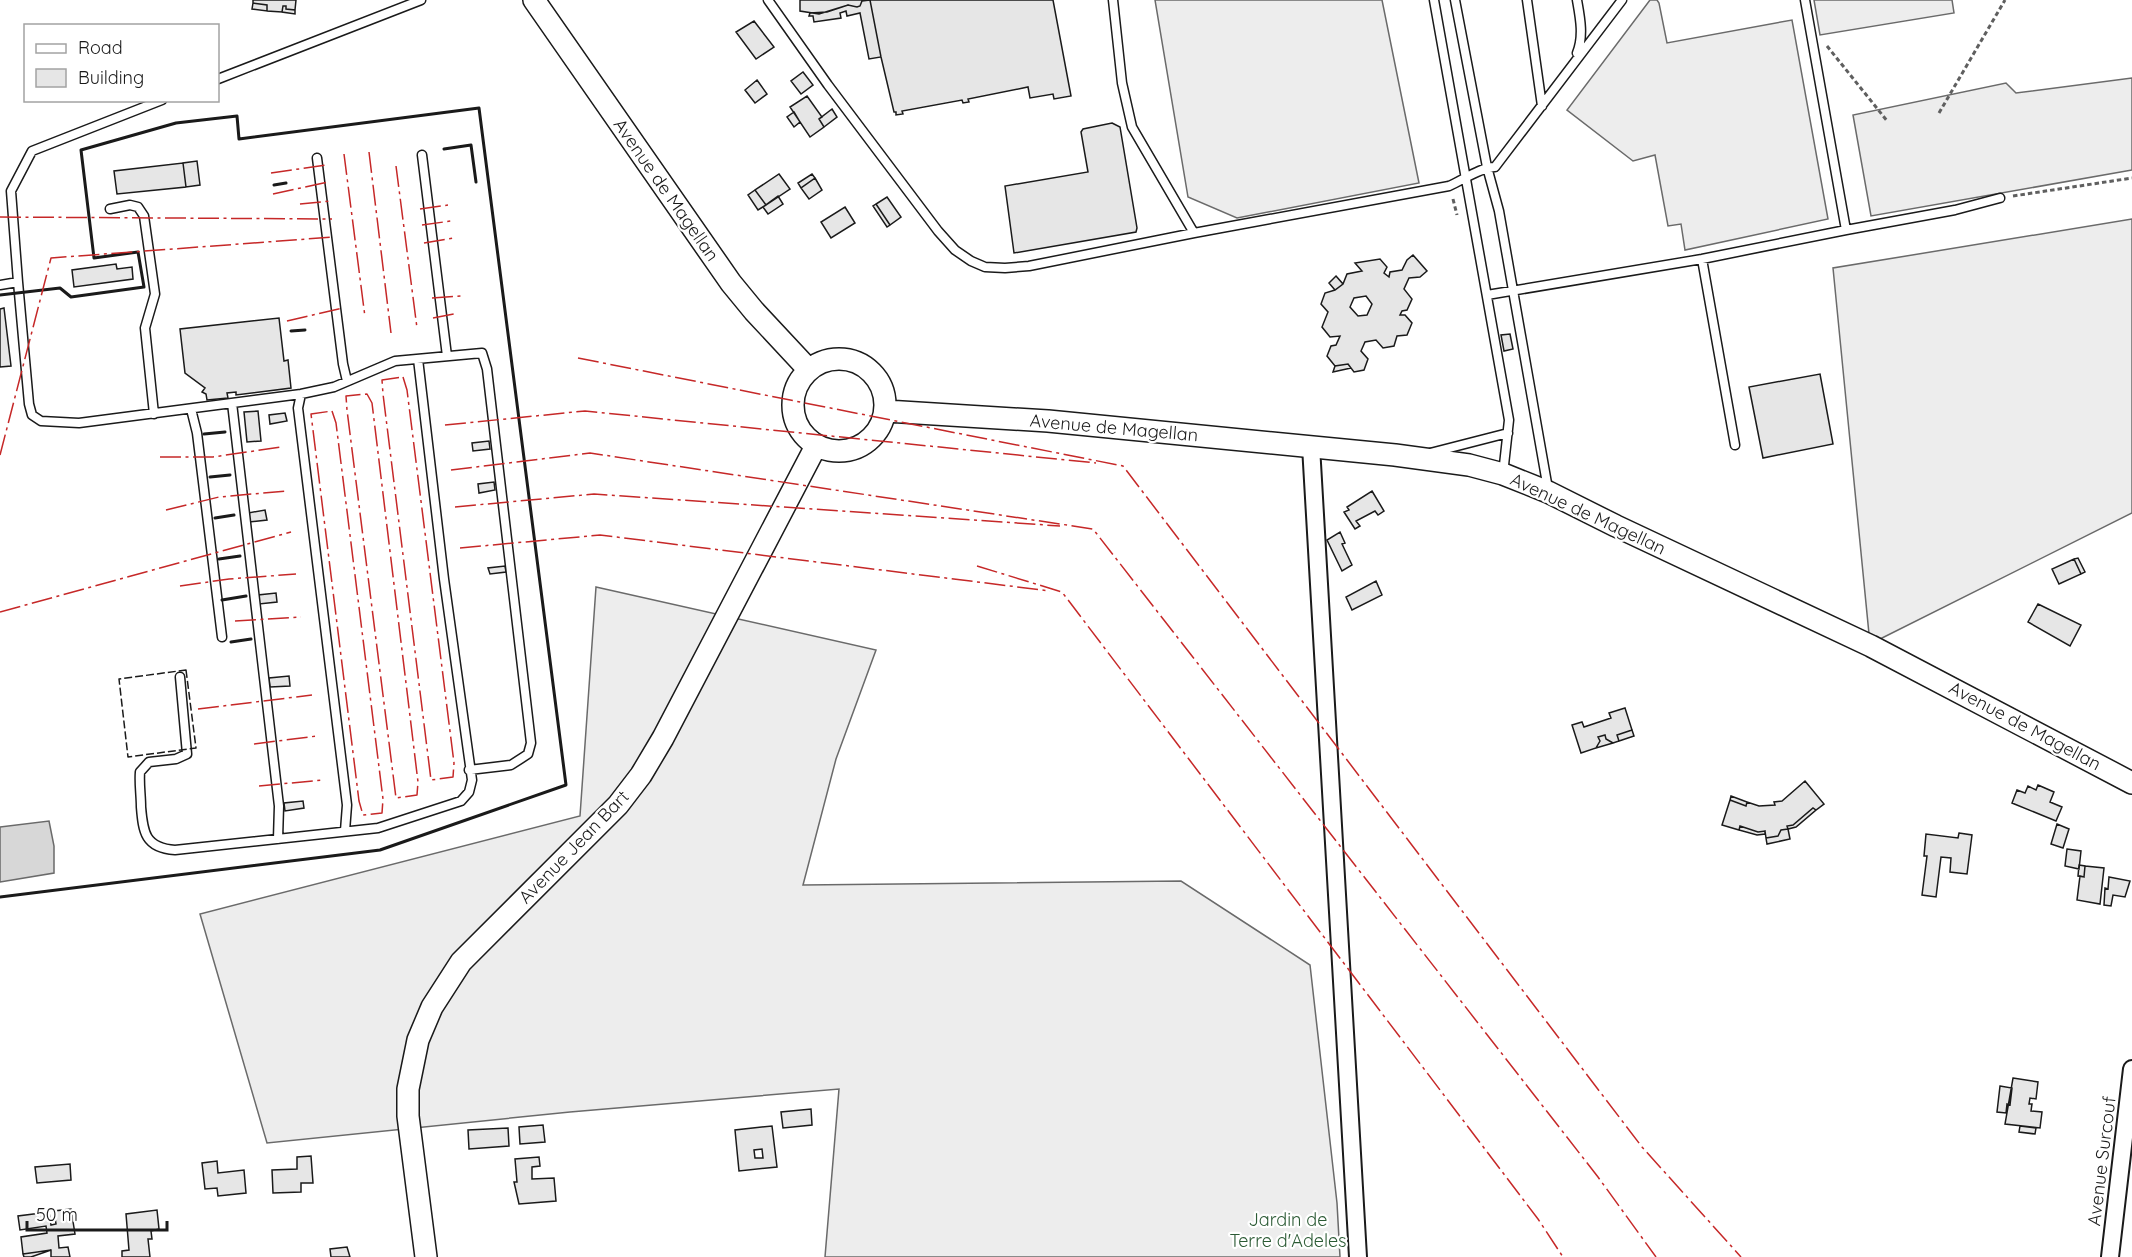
<svg xmlns="http://www.w3.org/2000/svg" width="2132" height="1257" font-family="Quicksand,sans-serif">
<style>
.built{fill:#ededed;stroke:#6a6a6a;stroke-width:1.5}
.water{fill:#d7d7d7;stroke:#6a6a6a;stroke-width:1.5}
.building{fill:#e6e6e6;stroke:#1a1a1a;stroke-width:1.5;fill-rule:evenodd}
.lines{fill:none;stroke-linecap:round;stroke-linejoin:round}
.service-casing{stroke:#1a1a1a;stroke-width:11}
.minor-casing{stroke:#1a1a1a;stroke-width:20}
.tertiary-casing{stroke:#1a1a1a;stroke-width:24}
.path{stroke:#5f5f5f;stroke-width:3;stroke-dasharray:4.5 3;stroke-linecap:butt}
.service{stroke:#fff;stroke-width:8}
.minor{stroke:#fff;stroke-width:16}
.tertiary{stroke:#fff;stroke-width:21}
.fence{stroke:#1a1a1a;stroke-width:1.5;stroke-dasharray:8 3;stroke-linecap:butt}
.wall{stroke:#1a1a1a;stroke-width:3}
.power{stroke:#c62828;stroke-width:1.5;stroke-dasharray:21 4.5 3 4.5;stroke-linecap:butt}
.labels{text-anchor:middle;stroke-width:4.5;stroke-linejoin:round;paint-order:stroke}
.street-label{font-size:18px;fill:#1a1a1a;stroke:#fff}
.park-label{font-size:18px;fill:#2b5a34;stroke:#fff}
</style>
<rect width="100%" height="100%" fill="#fff"/>
<path class="built" d="M1155,0H1382L1419,183L1237,218L1188,197Z
M1650,0H1657L1659,3L1667,43L1792,20L1828,219L1685,250L1681,224L1668,226L1655,155L1633,161L1567,110Z
M1814,0H1952L1954,13L1820,35Z
M2132,78V170L1871,216L1853,115L2006,83L2016,93Z
M2132,219V513L1870,644L1833,268Z
M596,587L876,650L836,759L803,885L1181,881L1310,965L1337,1203L1340,1257H825L839,1089L570,1112L267,1143L200,914L580,816Z"/>
<path class="water" d="M49,821L54,846V873L0,882V827Z"/>
<path class="building" d="M253,0H296L295,10L286,9V6H283L282,12L267,11V5L253,3Z
M800,0H867L862,1L860,6L857,7L848,5L819,14L800,11Z
M870,0L881,57L869,59L860,13L847,16L846,11L840,13L841,18L814,22L813,16H809L810,13L827,12L848,5L857,7L860,6L862,1Z
M870,0H1053L1071,96L1054,99L1053,94L1030,98L1028,87L968,99L969,102L963,103L962,100L902,111L903,114L896,115V112H894L881,57Z
M253,3L267,5V11L252,9Z
M283,6H286V9L295,10V14L282,12Z
M754,21L774,47L756,59L736,32Z
M803,72L813,85L801,94L791,81Z
M757,80L767,94L755,103L745,90Z
M807,96L822,117L819,119L824,127L810,137L790,107Z
M832,109L837,117L824,127L819,119Z
M794,112L800,122L794,127L787,117Z
M1112,123L1120,127L1137,228L1136,232L1014,253L1005,186L1088,172L1081,132L1083,129Z
M197,161L200,185L186,187L183,163Z
M183,163L186,187L117,194L114,171Z
M779,174L790,189L766,205L755,190Z
M812,174L815,178L801,188L798,183Z
M815,178L822,190L809,199L801,188Z
M755,190L766,205L758,210L748,195Z
M778,196L783,204L768,214L763,207Z
M887,197L901,217L890,225L876,204Z
M876,204L890,225L887,227L873,206Z
M845,207L855,223L831,238L821,222Z
M1413,255L1427,271L1420,277L1409,278L1404,289L1412,299L1407,310L1402,311L1400,315H1405L1412,323L1407,335L1397,336L1394,346L1383,348L1376,340L1365,342L1361,351L1368,359L1364,370L1354,372L1348,364L1335,366L1327,356L1331,346L1336,345L1340,336L1330,337L1322,327L1328,312L1321,304L1325,293L1335,290L1343,284L1347,274L1362,271L1355,263L1380,259L1387,267L1384,273L1389,277L1390,272L1402,270L1407,260ZM1366,296L1372,304L1367,315L1358,316L1350,307L1354,298Z
M116,264L117,269L132,267L133,279L74,287L72,270Z
M1336,276L1343,284L1335,290L1329,283Z
M4,308L11,366L0,367V309Z
M279,318L284,361L288,360L291,388L236,395V392L227,393L228,398L207,400L206,394L202,392L205,388L185,373L180,329Z
M1510,334L1513,349L1504,351L1501,335Z
M1348,364L1351,368L1333,372L1335,366Z
M1820,374L1833,444L1763,458L1749,387Z
M258,411L261,441L247,442L244,412Z
M285,413L287,421L270,424L269,415Z
M489,441L490,449L473,451L472,443Z
M494,482L495,490L479,493L478,484Z
M1372,491L1384,511L1378,515L1375,511L1356,521L1360,526L1355,529L1344,512L1349,510L1347,507Z
M265,510L267,520L249,522L248,513Z
M1340,532L1345,543L1342,544L1352,565L1342,571L1327,540Z
M2078,558L2085,572L2081,574L2074,559Z
M2074,559L2081,574L2059,584L2052,569Z
M505,566L506,572L490,574L488,568Z
M1376,581L1382,595L1352,610L1346,597Z
M276,593L277,602L259,604L258,595Z
M2038,604L2081,625L2070,646L2028,622Z
M289,676L290,686L270,687L269,678Z
M1625,708L1632,730L1617,735L1619,741L1613,743L1606,739L1605,735L1598,737L1600,741L1596,748L1581,753L1572,725L1582,722L1584,727L1611,718L1609,713Z
M1632,730L1634,736L1619,741L1617,735Z
M1605,735L1606,739L1613,743L1596,748L1600,741L1598,737Z
M1805,781L1824,804L1816,810L1813,808L1793,825L1787,826L1788,829L1781,830L1778,836L1766,838L1765,831L1758,832L1740,826L1739,830L1722,825L1730,800L1746,806L1747,802L1759,806L1775,805L1774,802L1782,801Z
M2038,785L2054,792L2050,802L2062,807L2056,821L2012,803L2017,790L2025,793L2028,786L2036,790Z
M1731,796L1747,802L1746,806L1730,800Z
M303,801L304,808L285,811L284,803Z
M1813,808L1816,810L1796,827L1788,829L1787,826L1793,825Z
M2057,824L2069,829L2063,848L2051,844Z
M1740,826L1758,832L1765,831V834L1757,835L1739,830Z
M1788,829L1790,839L1767,844L1766,838L1778,836L1781,830Z
M1959,833L1972,835L1967,874L1950,872L1951,858L1941,857L1936,897L1922,895L1927,856H1924L1926,834L1958,838Z
M2067,849L2081,851L2079,869L2065,866Z
M2079,865L2085,866L2084,877L2078,876Z
M2085,866L2104,868L2100,904L2077,900L2080,876L2084,877Z
M2109,877L2130,881L2125,897L2113,895L2111,906L2104,905L2105,888L2108,889Z
M2013,1078L2038,1082L2036,1099L2030,1098L2029,1104H2032L2031,1111L2042,1112L2040,1128L2005,1124Z
M2000,1086L2012,1088L2010,1105L2007,1104L2006,1113L1997,1112Z
M811,1109L812,1125L783,1128L781,1112Z
M543,1125L545,1142L520,1144L519,1127Z
M772,1126L777,1167L739,1171L735,1130ZM762,1149L763,1158H755L754,1150Z
M2020,1126L2036,1128L2035,1134L2019,1132Z
M508,1128L509,1146L469,1149L468,1130Z
M311,1156L313,1183H301V1192L273,1193L272,1170L297,1169V1157Z
M539,1157L540,1166L532,1167V1179L554,1178L556,1201L519,1204L514,1182H517L515,1159Z
M217,1161L218,1173L244,1170L246,1193L218,1196L217,1188L205,1189L202,1163Z
M70,1164L71,1180L37,1183L35,1167Z
M71,1209L75,1234L58,1236L59,1248L68,1247L70,1257H51V1250L23,1254L21,1237L47,1233L46,1226L20,1230L18,1216L49,1212L51,1225L56,1224L54,1211Z
M157,1210L159,1229L151,1231L152,1239H148L150,1257H122V1251L129,1250L126,1214Z
M347,1247L350,1257H331L330,1249Z
M51,1250L31,1257H24L23,1254Z"/>
<g class="lines">
<defs>
<path id="service" d="M768,0L828,85L938,231L955,250L971,261L985,267L1005,268L1029,266L1194,233
M1113,0L1122,83L1132,127L1194,233L1449,186C1463,180 1481,167 1495,167L1622,0
M1434,0L1509,420L1503,474
M1455,0L1487,167L1499,211L1548,489
M1527,0L1542,106
M1577,0C1580,17 1584,36 1577,53
M218,79L421,0
M422,155L447,356
M317,158L343,364L347,381
M110,209L130,205L138,207L144,216L155,294L145,328L154,414
M1846,230L1955,210L2000,198
M1702,259L1735,445
M18,282L29,404L32,415L41,421L79,423L301,394L334,387L395,361L482,353L487,369L531,743L528,754L511,765L469,770
M0,285L18,282L11,191L32,151L162,100
M1487,295L1702,259L1846,230L1805,0
M301,394L298,408L347,805L345,831
M232,403L279,806L278,839
M191,409L197,433L222,637
M1430,453L1508,433
M180,677L187,754L176,759L149,762L140,772C139,784 141,795 141,807C143,832 145,848 175,850L378,828L461,801L469,792L472,780L444,579L418,359"/>
<path id="minor" d="M1311,446L1358,1257
M2110,1257L2132,1069"/>
<path id="tertiary" d="M534,0L731,283L754,311L809,370
M793 405a46 46 0 1 1 92 0a46 46 0 1 1-92 0Z
M886,411L1048,421L1395,455L1469,465L1503,474L1548,492L1616,526L1871,646L2132,783
M426,1257L408,1116V1089L418,1040L432,1007L461,962L618,805L641,775L663,738L816,446"/>
</defs>
<use href="#service" class="service-casing"/>
<use href="#minor" class="minor-casing"/>
<use href="#tertiary" class="tertiary-casing"/>
<path class="path" d="M1827,46L1888,122
M1939,113L2005,0
M2013,196L2132,178
M1453,199L1457,215"/>
<use href="#service" class="service"/>
<use href="#minor" class="minor"/>
<use href="#tertiary" class="tertiary"/>
<path class="fence" d="M186,670L196,748L128,757L119,679Z"/>
<path class="wall" d="M444,149L471,145L476,182
M274,185L286,183
M0,295L60,288L71,297L144,287L138,252L94,258L81,150L176,123L237,116L239,139L479,108L566,785L380,850L0,897
M291,331L305,330
M204,434L225,432
M210,477L230,475
M215,518L234,515
M219,559L240,556
M222,600L246,596
M231,642L251,639"/>
<path class="power" d="M369,152L391,333
M344,154L365,317
M396,166L417,328
M271,173L326,165
M273,194L328,182
M300,204L330,201
M420,209L448,205
M0,217L332,219
M422,225L451,221
M424,243L454,238
M432,298L462,296
M433,318L454,314
M287,321L343,308
M578,358L1123,466L1642,1147L1741,1257
M403,377L407,390L454,763L453,777L431,780L383,394L382,380Z
M367,394L372,403L418,782L417,795L396,798L347,410L346,396Z
M332,411L336,423L383,799L382,813L363,815L359,801L311,414Z
M445,425L585,411L1096,463
M0,455L51,258L334,237
M160,457H213L281,447
M451,470L590,453L1093,529L1598,1177L1656,1257
M455,507L594,494L1060,526
M166,510L219,497L286,491
M460,548L600,535L1050,591
M977,566L1062,592L1538,1219L1563,1257
M180,586L229,579L296,574
M0,612L291,532
M235,621L301,617
M198,709L312,695
M254,744L317,736
M259,786L323,780"/>
</g>
<g class="labels">
<g class="street-label">
<text transform="translate(666 190) rotate(55)" y="6">Avenue de Magellan</text>
<text transform="translate(1114 428) rotate(5)" y="6">Avenue de Magellan</text>
<text transform="translate(1588 514) rotate(25)" y="6">Avenue de Magellan</text>
<text transform="translate(2025 726) rotate(28)" y="6">Avenue de Magellan</text>
<text transform="translate(574 847) rotate(-46)" y="6">Avenue Jean Bart</text>
<text transform="translate(2102 1161) rotate(-83)" y="6">Avenue Surcouf</text>
</g>
<g class="park-label">
<text x="1288" y="1226">Jardin de<tspan x="1288" dy="21">Terre d'Adeles</tspan></text>
</g>
</g>
<rect x="24" y="24" width="195" height="78" fill="#ffffff" stroke="#a3a3a3" stroke-width="1.5"/>
<rect x="36" y="44" width="30" height="9" fill="#ffffff" stroke="#a3a3a3" stroke-width="1.5"/>
<text x="78" y="54" font-size="18" fill="#1a1a1a">Road</text>
<rect x="36" y="69" width="30" height="18" fill="#e6e6e6" stroke="#a3a3a3" stroke-width="1.5"/>
<text x="78" y="84" font-size="18" fill="#1a1a1a">Building</text>
<path d="M27 1221v9h140v-9" fill="none" stroke="#1a1a1a" stroke-width="3"/>
<text x="36" y="1221" font-size="18" fill="#1a1a1a" stroke="#ffffff" stroke-width="4.5" paint-order="stroke">50 m</text>
</svg>
